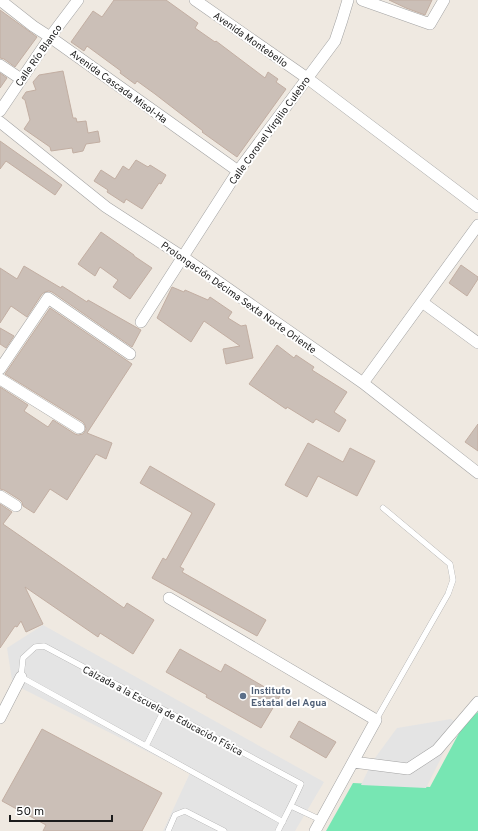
<svg xmlns="http://www.w3.org/2000/svg" width="478" height="831" font-family="Overpass,sans-serif">
<style>
.pitch{fill:#77e6b3}
.parking{fill:#e4e4e4}
.building{fill:#cbbfb7;stroke:#c2aea2}
.lines{fill:none;stroke-linecap:round;stroke-linejoin:round}
.lane-casing{stroke:#a3a3a3;stroke-width:6}
.street-casing{stroke:#a3a3a3;stroke-width:12}
.lane{stroke:#fff;stroke-width:5.5}
.street{stroke:#fff;stroke-width:11}
.service-dot{fill:#5c6f8a;stroke:#fff;stroke-width:1.5}
.labels{text-anchor:middle;stroke-width:4;stroke-linejoin:round;paint-order:stroke}
.street-label{font-size:10px;fill:#1c1c1c;stroke:#fff}
.service-label{font-size:10px;font-weight:bold;fill:#4e5e75;stroke:#fff;text-anchor:start}
</style>
<rect width="100%" height="100%" fill="#efe9e1"/>
<path class="pitch" d="M478,712V831H326L353,783L430,787L465,722Z"/>
<path class="parking" d="M43,625L324,782L295,831H163L190,773L23,689L12,680L7,648Z
M451,719L458,724L426,788L361,785L372,762L397,728Z"/>
<path class="building" d="M114,0H166L198,23L195,28L215,42L216,41L265,78L268,72L278,79L276,82L286,89L237,157L202,132L203,131L155,94L137,81L135,84L120,73L121,71L87,46L84,51L71,42L93,11L102,17Z
M389,0H432L425,15L406,8Z
M0,10L37,37L15,67L4,59L0,58Z
M63,71L73,118H76L77,122L86,121L88,133L98,131L100,142L86,144L83,151L73,153L72,148L51,151L50,147L24,129L30,120L25,100L22,98L26,92L36,90L33,82L39,75Z
M0,73L7,78L0,88Z
M0,141L62,185L55,195L6,161L0,169Z
M136,160L148,167L150,165L166,175L161,184L159,183L142,209L126,199L124,203L107,192L108,190L94,181L101,170L115,179L123,166L129,170Z
M101,232L134,255V256L152,268L130,299L113,287L118,280L100,267L95,276L78,264Z
M461,265L478,277V279L467,296L449,283Z
M24,266L61,288L62,286L87,302L88,300L141,330L132,347L52,292L49,291L45,292L42,294L27,317L11,306L0,323V268L17,279Z
M172,287L184,292L185,290L208,300L210,297L232,312L228,318L241,326L246,325L253,358L226,364L223,349L240,346L204,321L191,342L157,318Z
M50,308L132,364L87,433L112,443L106,459L96,454L67,500L50,489L34,513L23,506L22,502L20,500L4,490L0,489V387L28,405L24,411L48,427L53,420L75,434L78,435L83,434L85,431L86,429L85,425L83,422L5,374Z
M0,328L14,336L6,348L0,344Z
M277,345L294,358L296,355L314,367L312,370L347,392L334,412L346,420L339,432L316,419L313,423L287,407L286,409L249,384Z
M478,424V451L465,442Z
M308,443L343,462L350,448L375,461L357,496L318,476L307,497L285,485Z
M150,466L215,504L180,567L184,569L182,572L266,620L257,636L152,578L163,558L166,560L192,513L140,483Z
M0,504L12,512L3,524L124,608L127,603L154,620L133,654L100,633L98,637L25,587L43,624L26,632L21,621L17,627L15,626L0,648Z
M180,649L221,672L225,664L280,696L261,728L206,697L207,695L166,672Z
M299,721L336,742L326,758L290,737Z
M42,729L162,793L142,831H43L46,825L2,801Z"/>
<g class="lines">
<defs>
<path id="lane" d="M376,720L448,594L453,580L450,564L383,508
M146,746L164,710
M291,806L321,820
M168,831L175,815L185,811L224,831
M278,831C286,815 294,800 301,784L164,710L44,646L35,647L23,658L21,677L283,822"/>
<path id="street" d="M0,0L33,26L50,37L238,171
M195,0L307,78L478,207
M362,0L430,24L444,0
M0,65L21,79
M0,111L50,37L78,0
M0,122L106,207L183,257L363,383L478,473
M422,302L478,343
M141,322L238,171L335,41L342,20L348,0
M0,369L48,298L130,354
M0,379L79,428
M363,383L478,225
M0,496L16,506
M169,598L376,720L315,831
M0,718L21,677
M353,762L408,769L437,750L478,702"/>
</defs>
<use href="#lane" class="lane-casing"/>
<use href="#street" class="street-casing"/>
<use href="#lane" class="lane"/>
<use href="#street" class="street"/>
</g>
<circle class="service-dot" cx="243" cy="696" r="4"/>
<g class="labels">
<g class="street-label">
<text transform="translate(251 39) rotate(35)" y="4">Avenida Montebello</text>
<text transform="translate(38 55) rotate(-55)" y="4">Calle Río Blanco</text>
<text transform="translate(119 86) rotate(36)" y="4">Avenida Cascada Misol-Ha</text>
<text transform="translate(269 130) rotate(-54)" y="4">Calle Coronel Virgilio Culebro</text>
<text transform="translate(239 297) rotate(35)" y="4">Prolongación Décima Sexta Norte Oriente</text>
<text transform="translate(163 710) rotate(28)" y="4">Calzada a la Escuela de Educación Física</text>
</g>
<g class="service-label">
<text x="251" y="694">Instituto<tspan x="251" dy="12">Estatal del Agua</tspan></text>
</g>
</g>
<path d="M10 815v6h102v-6" fill="none" stroke="#1c1c1c" stroke-width="2"/>
<text x="16" y="815" font-size="12" fill="#1c1c1c" stroke="#ffffff" stroke-width="3" paint-order="stroke">50 m</text>
</svg>
